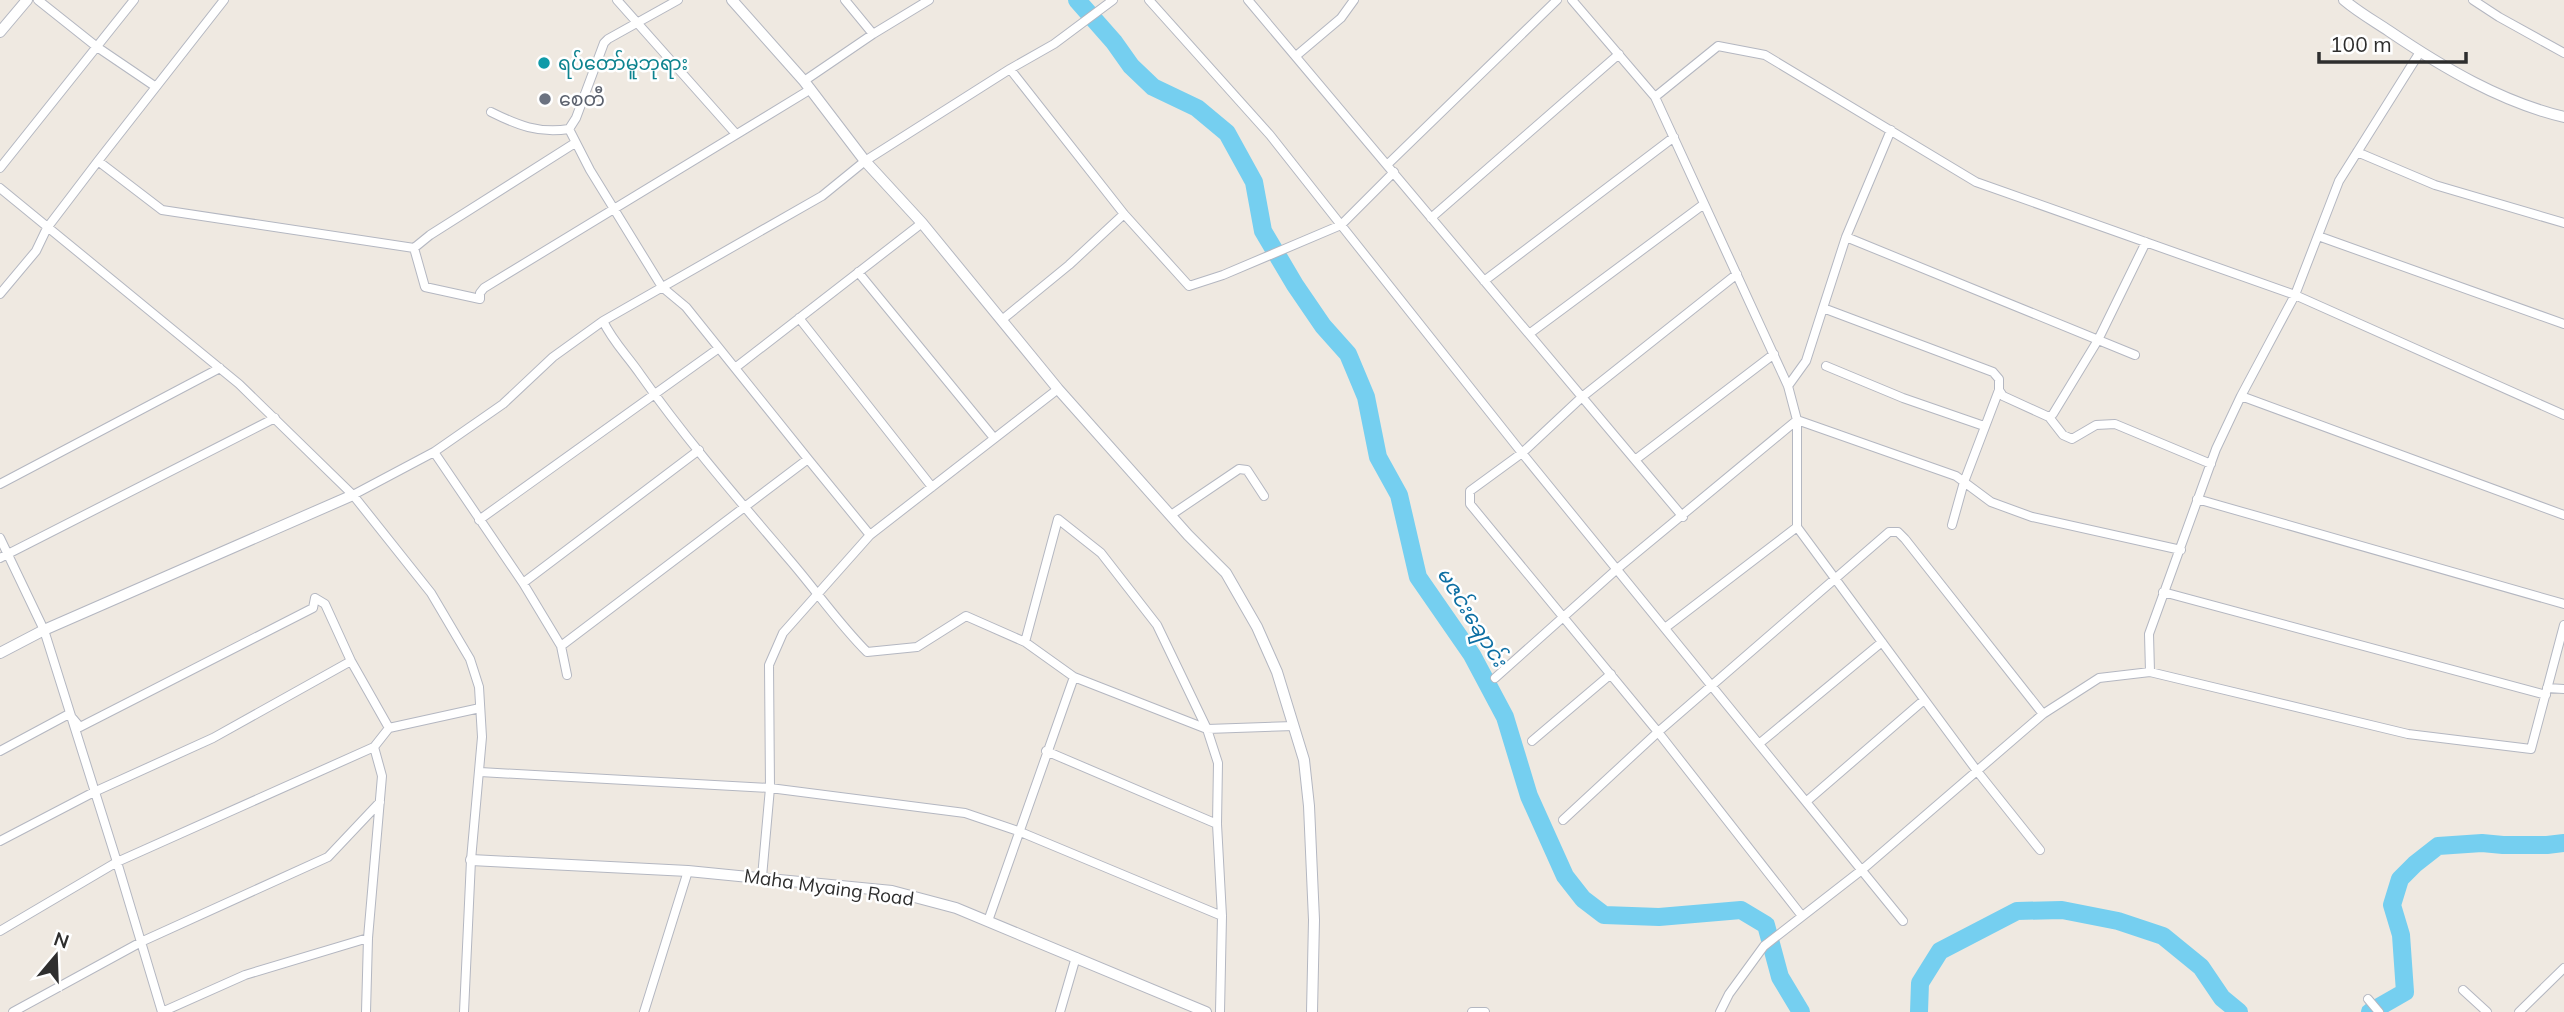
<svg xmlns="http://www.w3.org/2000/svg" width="2564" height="1012" font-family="Mulish,'Noto Sans Myanmar',sans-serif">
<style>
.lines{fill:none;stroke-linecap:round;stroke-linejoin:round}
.river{stroke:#75cff0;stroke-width:18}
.minor-casing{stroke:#b4b7c1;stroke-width:10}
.tertiary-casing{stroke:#b4b7c1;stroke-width:12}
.minor{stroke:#fff;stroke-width:8}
.tertiary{stroke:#fff;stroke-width:10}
.culture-dot{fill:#0f9aa8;stroke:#fff;stroke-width:2.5}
.worship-dot{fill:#6b7280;stroke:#fff;stroke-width:2.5}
.labels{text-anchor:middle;stroke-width:5;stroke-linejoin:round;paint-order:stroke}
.culture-label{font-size:19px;fill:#0d838f;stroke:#fff;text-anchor:start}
.worship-label{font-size:19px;fill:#5b616d;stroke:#fff;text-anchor:start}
.street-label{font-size:19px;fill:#2e2e2e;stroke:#fff}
.water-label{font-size:21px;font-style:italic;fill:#0d6fa3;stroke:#fff}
</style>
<rect width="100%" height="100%" fill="#efe9e1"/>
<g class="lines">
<path class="river" d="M1077,0L1114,42L1131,66L1153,87L1197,108L1227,133L1254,182L1263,231L1295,285L1323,326L1348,354L1366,397L1378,457L1399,495L1418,577L1472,655L1505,717L1529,796L1565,876L1583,899L1604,915L1659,917L1741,910L1766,925L1780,977L1801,1012
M1919,1012L1920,983L1940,951L2017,911L2062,910L2118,921L2163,936L2201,967L2222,998L2239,1012
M2370,1012L2405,992L2401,935L2392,905L2400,879L2415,864L2438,846L2482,843L2503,845H2547L2564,843"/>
<defs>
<path id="minor" d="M38,0L97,47L156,87
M617,0L736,134
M845,0L873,34
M1149,0L1270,135L1341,225L1394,172
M1248,0L1635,460L1774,354
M1572,0L1655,97
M2473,0L2499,17L2564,53
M1296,56L1341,18L1354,0
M1010,69L1124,214L1189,286L1223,275L1341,225L1522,453L1903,921
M804,81L873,34L929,0
M491,112C517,125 539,134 569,129L576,118L604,43L608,39L678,0
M569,129L590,170L662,287L686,307L808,459
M1891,130L1846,237L1823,308L1993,372L1999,379V390L2003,396L2049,417L2063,435L2072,439L2096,425L2115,424L2211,464
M2357,152L2435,185L2564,223
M98,161L162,210L414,248L430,235L575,143
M1388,164L1557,0
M0,168L134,0
M0,188L239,384L353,495L431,593L470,659L479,687L482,737L471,860L464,1012
M1431,218L1619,54
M2318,236L2564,324
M1846,237L2135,355
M414,248L425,287L480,299V293L484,288L811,89
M858,272L994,438
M1737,274L1582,397L1522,453L1470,491V504L1658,732L1802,916
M1484,281L1674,137
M0,294L36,251L47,228L98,161L224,0
M799,318L932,487
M1003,319L1069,265L1124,214
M603,321C613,342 627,355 640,374C685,438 737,498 788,558C815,589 838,623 867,652L917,647L966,616L1025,642L1074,677L1207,729L1294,726
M1529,334L1704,204
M1826,366L1903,398L1984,426
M735,368L922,223
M1788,386L1806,361L1823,308
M2241,396L2564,515
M2049,417L2053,414L2098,340L2146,242
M434,452L503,404L553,357L603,321L822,196L865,161L1010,69L1054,44L1113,0
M1635,460L1683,517
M0,484L220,368
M353,495L434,452L523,583L561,646L808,459L870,535L1058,389
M2197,499L2564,604
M1171,515L1239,469L1247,470L1264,496
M479,520L719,348
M1952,525L1964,482L1999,390
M0,538L44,630L117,862L162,1012
M0,558L275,418
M523,583L699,450
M2163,592L2546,695
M1665,628L1797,527
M1025,642L1058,519L1101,553L1157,625L1207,729L1218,763L1217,824L1222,916L1220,1012
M561,646L567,675
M2150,672L2149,634L2216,449L2241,396L2295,295L2339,181L2420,52
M1495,678L1617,569L1797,420L1956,476L1991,502L2032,517L2181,550
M2547,688L2564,689
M1532,741L1611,674
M1760,743L1882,642
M0,751L69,714L80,727L313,608L315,598L325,604L351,661L389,728
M1046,751L1217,824
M480,772L770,788L965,813L1018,831L1222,916
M1807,801L1924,700
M1563,820L1658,732L1889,532H1898L1905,539L2043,714
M0,841L94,792L213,738L351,661
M2040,850L1977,771L1797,527V420L1788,386L1655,97L1718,46L1765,55L1976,182L2295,295L2564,415
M762,877L770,788L769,665L783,633L870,535
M988,921L1074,677
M0,931L117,862L374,747L389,728L480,708
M2463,990L2487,1012
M2368,999L2379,1012
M13,1012L143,941L328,857L380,802
M162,1012L245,975L368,938
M366,1012L368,938L382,776L374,747
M644,1012L688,871
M1060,1012L1076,957
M1472,1012H1485
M1720,1012L1729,994L1764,946L1863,869L2043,714L2099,678L2150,672L2408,734L2531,749L2564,625
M2519,1012L2564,968"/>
<path id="tertiary" d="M732,0L804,81L865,161L922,223L1058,389L1188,535L1226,573L1257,627L1277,672L1304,760L1309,806L1314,920L1312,1012
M2344,0C2358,12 2374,21 2389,31C2442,67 2501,102 2564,117
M0,32L27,0
M0,653L44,630L353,495
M471,860L688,871L892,891L956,908L1206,1012"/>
</defs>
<use href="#minor" class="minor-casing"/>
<use href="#tertiary" class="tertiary-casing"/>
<use href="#minor" class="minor"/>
<use href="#tertiary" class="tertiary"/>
</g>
<circle class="culture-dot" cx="544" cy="63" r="7"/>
<circle class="worship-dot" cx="545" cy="99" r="7"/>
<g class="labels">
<g class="culture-label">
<text x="558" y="70">ရပ်တော်မူဘုရား</text>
</g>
<g class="worship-label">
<text x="559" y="106">စေတီ</text>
</g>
<g class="street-label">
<text transform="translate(829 887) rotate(8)" y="7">Maha Myaing Road</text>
</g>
<g class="water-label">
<text transform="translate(1472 617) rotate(58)" y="7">မဇင်းချောင်း</text>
</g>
</g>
<g transform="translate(56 956) rotate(19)" stroke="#ffffff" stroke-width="5" paint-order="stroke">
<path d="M0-5L12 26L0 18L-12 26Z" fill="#2e2e2e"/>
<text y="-10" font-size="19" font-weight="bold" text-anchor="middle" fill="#2e2e2e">N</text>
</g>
<path d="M2319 52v10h147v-10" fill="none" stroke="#2e2e2e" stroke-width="3.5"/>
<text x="2330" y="52" font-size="21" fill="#2e2e2e" stroke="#ffffff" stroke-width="5" paint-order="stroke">100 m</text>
</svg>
